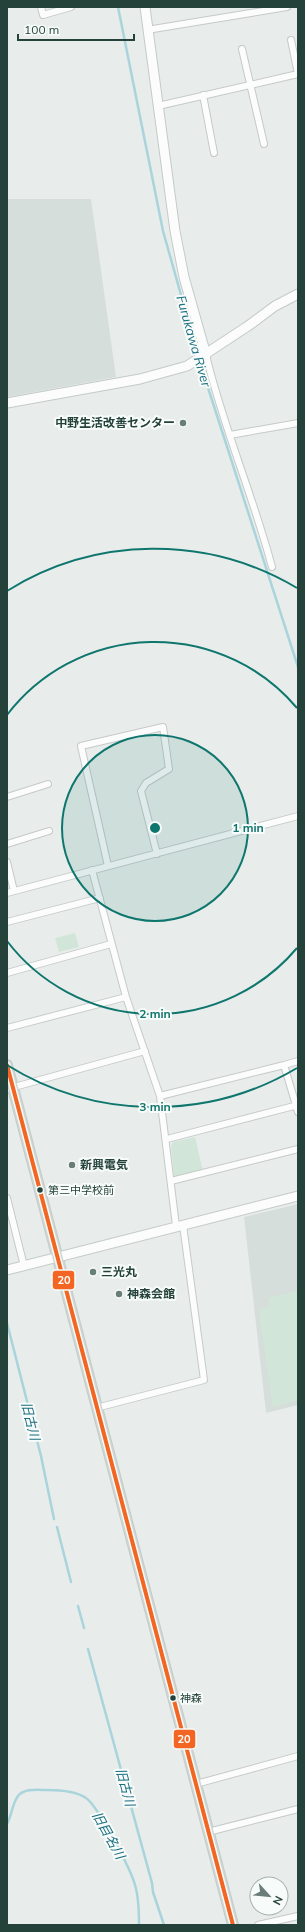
<svg xmlns="http://www.w3.org/2000/svg" width="305" height="1932" font-family="Mulish,'Noto Sans JP',sans-serif">
<style>
.built{fill:#d6dedb}
.green{fill:#d1e6d8}
.lines{fill:none;stroke-linecap:round;stroke-linejoin:round}
.stream{stroke:#a9d4db;stroke-width:2.5}
.street-casing{stroke:#c5cac8;stroke-width:8}
.secondary-casing{stroke:#c3cbc8;stroke-width:11}
.primary-casing{stroke:#c3ccc9;stroke-width:12}
.street{stroke:#fcfcfc;stroke-width:6}
.secondary{stroke:#fcfcfc;stroke-width:9}
.primary{stroke:#cfd7d5;stroke-width:10}
.bus-1-casing{stroke:#f7fbf9;stroke-width:7}
.bus-1{stroke:#f26522;stroke-width:4}
.ring{fill:none;stroke:#0f766e;stroke-width:2}
.poi-dot{fill:#697e78;stroke:#f7fbf9;stroke-width:1.5}
.bus-dot{fill:#24423a;stroke:#f7fbf9;stroke-width:1.5}
.labels{text-anchor:middle;stroke-width:4;stroke-linejoin:round;paint-order:stroke}
.bus-label{font-size:11px;fill:#24423a;stroke:#f7fbf9;text-anchor:start}
.poi-label{font-size:12px;font-weight:bold;fill:#24423a;stroke:#f7fbf9;text-anchor:start}
.water-label{font-size:13px;font-style:italic;fill:#1c6f80;stroke:#f7fbf9}
.centre{fill:#0f766e;stroke:#f7fbf9;stroke-width:2}
.ring-label{font-size:12px;text-anchor:middle;font-weight:bold;fill:#0f766e;stroke:#f7fbf9;stroke-width:4;stroke-linejoin:round;paint-order:stroke}
.line-badge{stroke:#f7fbf9;stroke-width:1.5}
.badge-label{font-size:11px;text-anchor:middle;font-weight:bold;fill:#fff}
</style>
<rect width="100%" height="100%" fill="#e8edeb"/>
<path class="built" d="M7,199H91L116,377L7,397Z
M298,1204V1405L266,1413L244,1217Z"/>
<path class="green" d="M75,933L79,947L59,952L55,938Z
M195,1137L203,1171L177,1178L174,1175L171,1146L173,1142Z
M298,1291V1400L273,1407L259,1310L270,1306L269,1298Z"/>
<g class="lines">
<path class="stream" d="M118,7L163,231L201,366L298,667
M7,1323L41,1456L54,1519
M57,1527L71,1582
M78,1606L84,1628
M88,1649L152,1883L153,1892L164,1925
M7,1824C12,1815 12,1804 18,1796C24,1788 38,1790 47,1790C59,1790 76,1791 86,1798C98,1806 131,1870 135,1885C139,1898 139,1912 139,1925"/>
<defs>
<path id="street" d="M41,7L43,15L71,7
M147,30L287,7
M291,40L298,74
M242,49L264,144
M203,95L214,153
M158,106L298,74
M206,355C223,427 253,495 272,567
M230,435L298,423
M7,797L48,784
M7,844L49,831
M7,862L14,891
M108,866L81,746L163,727L169,769L146,783L141,791L157,854
M92,870L126,997L160,1096L176,1226
M7,893L298,816
M7,922L100,898
M7,973L111,944
M7,1028L126,997
M284,1065L298,1061
M7,1089L145,1051
M160,1096L284,1065L298,1112
M167,1139L298,1105
M171,1181L298,1149
M7,1198L24,1266
M96,1408L204,1380L183,1225
M196,1784L298,1756
M208,1832L298,1809
M258,1925L298,1916"/>
<path id="secondary" d="M145,7L175,231L184,277L206,355
M7,403L140,379L187,366L248,326L275,306L298,294
M7,1270L298,1196"/>
<path id="primary" d="M7,1065L233,1925"/>
</defs>
<use href="#street" class="street-casing"/>
<use href="#secondary" class="secondary-casing"/>
<use href="#primary" class="primary-casing"/>
<use href="#street" class="street"/>
<use href="#secondary" class="secondary"/>
<use href="#primary" class="primary"/>
<defs>
<path id="bus-1" d="M7,1065L233,1925"/>
</defs>
<use href="#bus-1" class="bus-1-casing"/>
<use href="#bus-1" class="bus-1"/>
</g>
<circle cx="155" cy="828" r="93" fill="#0f766e" fill-opacity=".12"/>
<g class="ring">
<circle cx="155" cy="828" r="93"/>
<path d="M297 948A186 186 0 0 1 7 941M7 715A186 186 0 0 1 297 708"/>
<path d="M297 1068A279 279 0 0 1 7 1065M7 591A279 279 0 0 1 297 588"/>
</g>
<g class="poi-dot">
<circle cx="183" cy="423" r="4"/>
<circle cx="72" cy="1165" r="4"/>
<circle cx="93" cy="1272" r="4"/>
<circle cx="119" cy="1294" r="4"/>
</g>
<g class="bus-dot">
<circle cx="40" cy="1190" r="3.5"/>
<circle cx="173" cy="1698" r="3.5"/>
</g>
<g class="labels">
<g class="bus-label">
<text x="48" y="1194">第三中学校前</text>
<text x="180" y="1702">神森</text>
</g>
<g class="poi-label">
<text x="175" y="427" text-anchor="end">中野生活改善センター</text>
<text x="80" y="1169">新興電気</text>
<text x="101" y="1276">三光丸</text>
<text x="127" y="1298">神森会館</text>
</g>
<g class="water-label">
<text transform="translate(194 341) rotate(74)" y="5">Furukawa River</text>
<text transform="translate(31 1421) rotate(76)" y="5">旧古川</text>
<text transform="translate(126 1787) rotate(75)" y="5">旧古川</text>
<text transform="translate(109 1835) rotate(61)" y="5">旧目名川</text>
</g>
</g>
<circle cx="155" cy="828" r="6" class="centre"/>
<g class="ring-label">
<text x="248" y="832">1 min</text>
<text x="155" y="1018">2 min</text>
<text x="155" y="1111">3 min</text>
</g>
<g class="line-badge">
<rect x="52" y="1270" width="23" height="20" rx="4" fill="#f26522"/>
<rect x="173" y="1729" width="23" height="20" rx="4" fill="#f26522"/>
</g>
<g class="badge-label">
<text x="64" y="1284">20</text>
<text x="184" y="1743">20</text>
</g>
<rect width="305" height="1932" fill="none" stroke="#24423a" stroke-width="16"/>
<g transform="translate(269 1896) rotate(117)"><circle r="19" fill="#f7fbf9" stroke="#a3b1ad"/>
<path d="M0-3L7 15L0 10L-7 15Z" fill="#697e78"/>
<text y="-6" font-size="11" font-weight="bold" text-anchor="middle" fill="#24423a">N</text>
</g>
<path d="M18 34v6h116v-6" fill="none" stroke="#24423a" stroke-width="2"/>
<text x="24" y="34" font-size="12" fill="#24423a" stroke="#f7fbf9" stroke-width="3" paint-order="stroke">100 m</text>
</svg>
